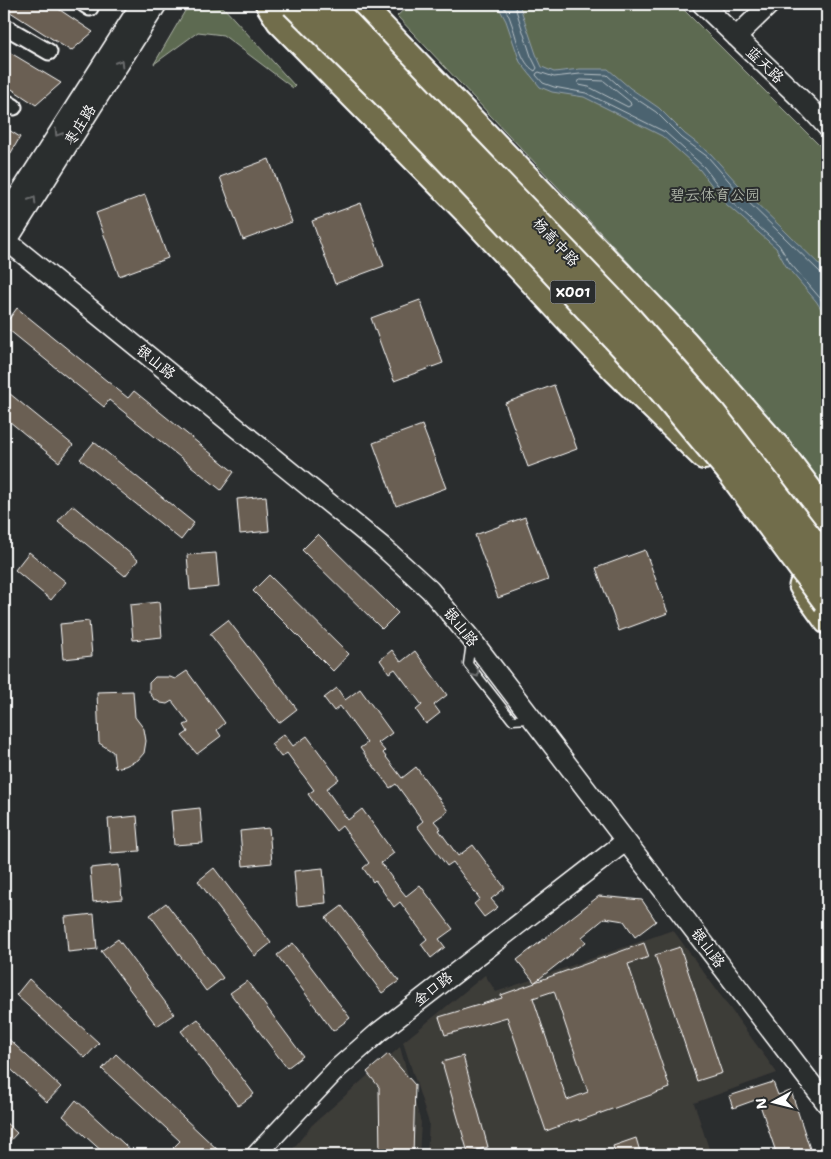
<svg xmlns="http://www.w3.org/2000/svg" width="831" height="1159" font-family="'Shantell Sans','LXGW WenKai TC',sans-serif">
<style>
.built{fill:#3e3c39}
.green{fill:#5d6a51;stroke:#aeb4a8}
.water{fill:#4c6370;stroke:#94a1a9}
.lines{fill:none;stroke-linecap:round;stroke-linejoin:round}
.shore{stroke:#b7c1c6;stroke-width:1}
.building{fill:#6b5f52;stroke:#fff;fill-rule:evenodd}
.service-casing{stroke:#fff;stroke-width:11}
.minor-casing{stroke:#fff;stroke-width:19}
.tertiary-casing{stroke:#fff;stroke-width:22}
.primary-casing{stroke:#fff;stroke-width:29}
.trunk-casing{stroke:#fff;stroke-width:30}
.service{stroke:#2a2d2e;stroke-width:8}
.minor{stroke:#2a2d2e;stroke-width:15}
.tertiary{stroke:#2a2d2e;stroke-width:19}
.primary{stroke:#716d4b;stroke-width:25}
.trunk{stroke:#716d4b;stroke-width:26}
.trunk-bridge-casing{stroke:#fff;stroke-width:30;stroke-linecap:butt}
.trunk-bridge{stroke:#716d4b;stroke-width:26}
.oneway{stroke:#6a6c6d}
.labels{text-anchor:middle;stroke-width:4;stroke-linejoin:round;paint-order:stroke}
.shield{fill:#2a2d2e;stroke:#bfc0c0;stroke-width:1}
.shield-label{font-size:14px;font-weight:bold;fill:#fff}
.street-label{font-size:15px;fill:#fff;stroke:#2a2d2e}
.park-label{font-size:15px;fill:#aeb4a8;stroke:#2a2d2e}
</style>
<rect width="100%" height="100%" fill="#2a2d2e"/>
<filter id="ink" filterUnits="userSpaceOnUse"><feTurbulence type="fractalNoise" baseFrequency=".02" numOctaves="2"/><feDisplacementMap in="SourceGraphic" scale="10" xChannelSelector="R" yChannelSelector="G"/><feConvolveMatrix kernelMatrix="1 2 1 2 8 2 1 2 1" color-interpolation-filters="sRGB"/></filter>
<g filter="url(#ink)">
<path class="built" d="M673,930L777,1073L694,1103L711,1155H427L429,1123L403,1042L485,975L496,992Z
M400,1047L421,1123L419,1155H288L312,1125Z"/>
<path class="green" d="M189,4L224,8L295,86L293,88L223,35L198,32L154,64Z
M410,4H678L827,153V495L630,264L397,16Z"/>
<path class="water" d="M497,4H519L536,54L542,67L554,72L580,69H608L630,88L659,108L685,134L711,154L746,193L827,272V318L816,301L786,266L776,248L726,204L700,170L662,136L584,97L552,92L540,87L520,62L506,21Z"/>
<g class="lines">
<path class="shore" d="M502,4C506,10 509,15 511,22C517,37 520,63 535,71L537,68L531,56L514,4
M581,80L604,81L630,102L631,105L628,107L589,87L579,85L578,82Z
M827,275L822,274L742,196L708,157L682,138L656,112L626,92L607,75L580,74L554,77L539,72L537,73L536,75L543,83L554,87L586,93L665,132L704,167L730,201L779,245L790,263L820,298L827,309"/>
</g>
<path class="building" d="M4,4H51L93,32L71,51L4,8Z
M4,49L61,83L36,105L4,84Z
M4,127L20,137L4,165Z
M269,159L292,222L243,240L220,177Z
M145,195L168,258L119,276L96,213Z
M361,203L384,266L335,284L312,221Z
M420,300L443,363L394,381L371,318Z
M17,308L128,398L134,391L234,472L221,490L109,400L104,407L4,326Z
M554,385L577,449L528,467L505,403Z
M4,389L73,445L59,462L4,417Z
M422,425L446,488L396,506L373,443Z
M94,442L194,523L181,540L80,459Z
M266,496L269,531L240,534L237,499Z
M72,505L138,560L125,576L58,521Z
M525,517L548,580L498,598L475,535Z
M318,534L398,613L382,629L302,550Z
M645,550L668,613L619,631L596,568Z
M29,552L66,582L51,600L15,570Z
M216,553L219,587L190,590L187,555Z
M269,575L349,654L333,671L253,591Z
M159,602L162,637L133,640L130,605Z
M228,620L297,709L279,723L210,634Z
M89,621L92,656L63,659L60,624Z
M392,650L401,662L415,651L447,695L434,705L440,713L426,724L416,710L422,705L395,669L389,673L380,660Z
M187,671L225,723L217,730L221,736L197,754L182,736L188,732L184,725L189,723L172,701L167,704L161,703L154,699L149,692V683L155,677H170L175,679Z
M337,688L345,700L360,689L392,733L378,743L385,751L383,753L402,778L416,767L448,811L434,821L441,829L439,830L458,856L473,845L505,888L491,899L498,907L484,917L474,904L480,899L453,862L447,866L417,826L423,821L396,784L390,788L360,748L367,743L340,706L334,711L324,698Z
M133,691L135,717L144,729L146,741L144,753L138,760L125,766L115,768L113,752L99,743L97,692Z
M284,734L293,746L307,736L339,779L326,789L348,820L362,809L394,853L381,863L397,885L406,896L420,885L453,929L439,939L445,947L431,958L421,944L427,939L400,902L394,907L375,880L373,882L363,868L369,863L342,826L336,831L318,808L308,794L314,790L287,753L281,757L271,744Z
M200,808L203,843L174,845L171,811Z
M137,816L140,851L111,853L108,819Z
M269,828L272,863L243,866L240,831Z
M119,865L122,899L93,902L90,868Z
M214,868L271,943L255,956L198,881Z
M323,868L326,903L297,906L294,871Z
M599,896L642,900L656,921L635,937L624,921L605,918L582,937L586,942L535,982L644,943L649,957L628,964L670,1088L579,1121L578,1119L546,1131L507,1017L445,1035L439,1017L502,998L501,995L535,983L517,960ZM554,991L588,1092L567,1100L533,998Z
M166,903L223,978L206,991L150,915Z
M342,906L399,981L382,993L326,918Z
M94,914L97,949L68,952L65,917Z
M118,939L174,1014L157,1026L101,951Z
M293,943L350,1018L333,1031L277,955Z
M680,947L722,1073L697,1081L655,955Z
M29,979L99,1043L85,1058L16,995Z
M247,981L303,1056L287,1068L230,993Z
M198,1019L254,1094L238,1106L181,1031Z
M4,1035L61,1087L47,1102L4,1063Z
M116,1054L218,1150L213,1155H181L173,1148L180,1141L102,1069Z
M388,1054L415,1085L413,1155H380L379,1087L367,1072Z
M463,1056L488,1147L468,1153L442,1062Z
M773,1082L778,1095L791,1091L812,1155H777L758,1099L733,1108L729,1096Z
M76,1100L136,1155H106L63,1116Z
M4,1121L17,1133L4,1147Z
M636,1138L641,1155H616L613,1146Z"/>
<g class="lines">
<defs>
<path id="service" d="M471,643L468,664L512,720L530,719"/>
<path id="minor" d="M84,4L90,8
M4,26L49,52
M4,101L14,107"/>
<path id="tertiary" d="M702,4L807,105L827,127
M736,37L770,4
M4,218L141,4
M7,241L383,547L430,590L472,640L827,1104
M4,246L157,4
M256,1155L337,1069L379,1032L626,841"/>
<path id="primary" d="M739,422L827,534
M802,586L827,621"/>
<path id="trunk" d="M269,4L280,21L470,214L617,371L704,456
M359,4L685,343L778,449L827,514"/>
</defs>
<use href="#service" class="service-casing"/>
<use href="#minor" class="minor-casing"/>
<use href="#tertiary" class="tertiary-casing"/>
<use href="#primary" class="primary-casing"/>
<use href="#trunk" class="trunk-casing"/>
<use href="#service" class="service"/>
<use href="#minor" class="minor"/>
<use href="#tertiary" class="tertiary"/>
<use href="#primary" class="primary"/>
<use href="#trunk" class="trunk"/>
<defs>
<path id="trunk-bridge" d="M294,4L384,93L483,196L639,363L729,470L827,602
M328,4L629,319L712,413L827,561"/>
</defs>
<use href="#trunk-bridge" class="trunk-bridge-casing"/>
<use href="#trunk-bridge" class="trunk-bridge"/>
</g>
<defs><path id="oneway-chevron" d="M-2-3.5L2.5 0L-2 3.5" fill="none" stroke-width="1.6" stroke-linecap="round" stroke-linejoin="round" transform="scale(1.25)"/></defs>
<g class="oneway">
<use href="#oneway-chevron" transform="translate(120 63) rotate(-58)"/>
<use href="#oneway-chevron" transform="translate(58 133) rotate(123)"/>
<use href="#oneway-chevron" transform="translate(33 200) rotate(-58)"/>
<use href="#oneway-chevron" transform="translate(476 674) rotate(52)"/>
</g>
</g>
<g class="labels">
<rect class="shield" x="550.5" y="280.5" width="45" height="23" rx="4"/>
<g class="shield-label">
<text x="573" y="297">X001</text>
</g>
<g class="street-label">
<text transform="translate(765 65) rotate(44)" y="5">蓝天路</text>
<text transform="translate(80 125) rotate(-58)" y="5">枣庄路</text>
<text transform="translate(556 242) rotate(47)" y="5">杨高中路</text>
<text transform="translate(156 362) rotate(39)" y="5">银山路</text>
<text transform="translate(461 627) rotate(51)" y="5">银山路</text>
<text transform="translate(708 948) rotate(53)" y="5">银山路</text>
<text transform="translate(433 989) rotate(-38)" y="5">金口路</text>
</g>
<g class="park-label">
<text x="715" y="200">碧云体育公园</text>
</g>
</g>
<rect width="831" height="1159" fill="none" stroke="#2a2d2e" stroke-width="20"/>
<rect x="10" y="10" width="811" height="1139" fill="none" stroke="#fff" stroke-width="2" filter="url(#ink)"/>
<g transform="translate(774 1102) rotate(263)" stroke="#2a2d2e" stroke-width="4" paint-order="stroke">
<path d="M0-4L9 19L0 12L-9 19Z" fill="#ffffff"/>
<text y="-8" font-size="14" font-weight="bold" text-anchor="middle" fill="#ffffff">N</text>
</g>
</svg>
